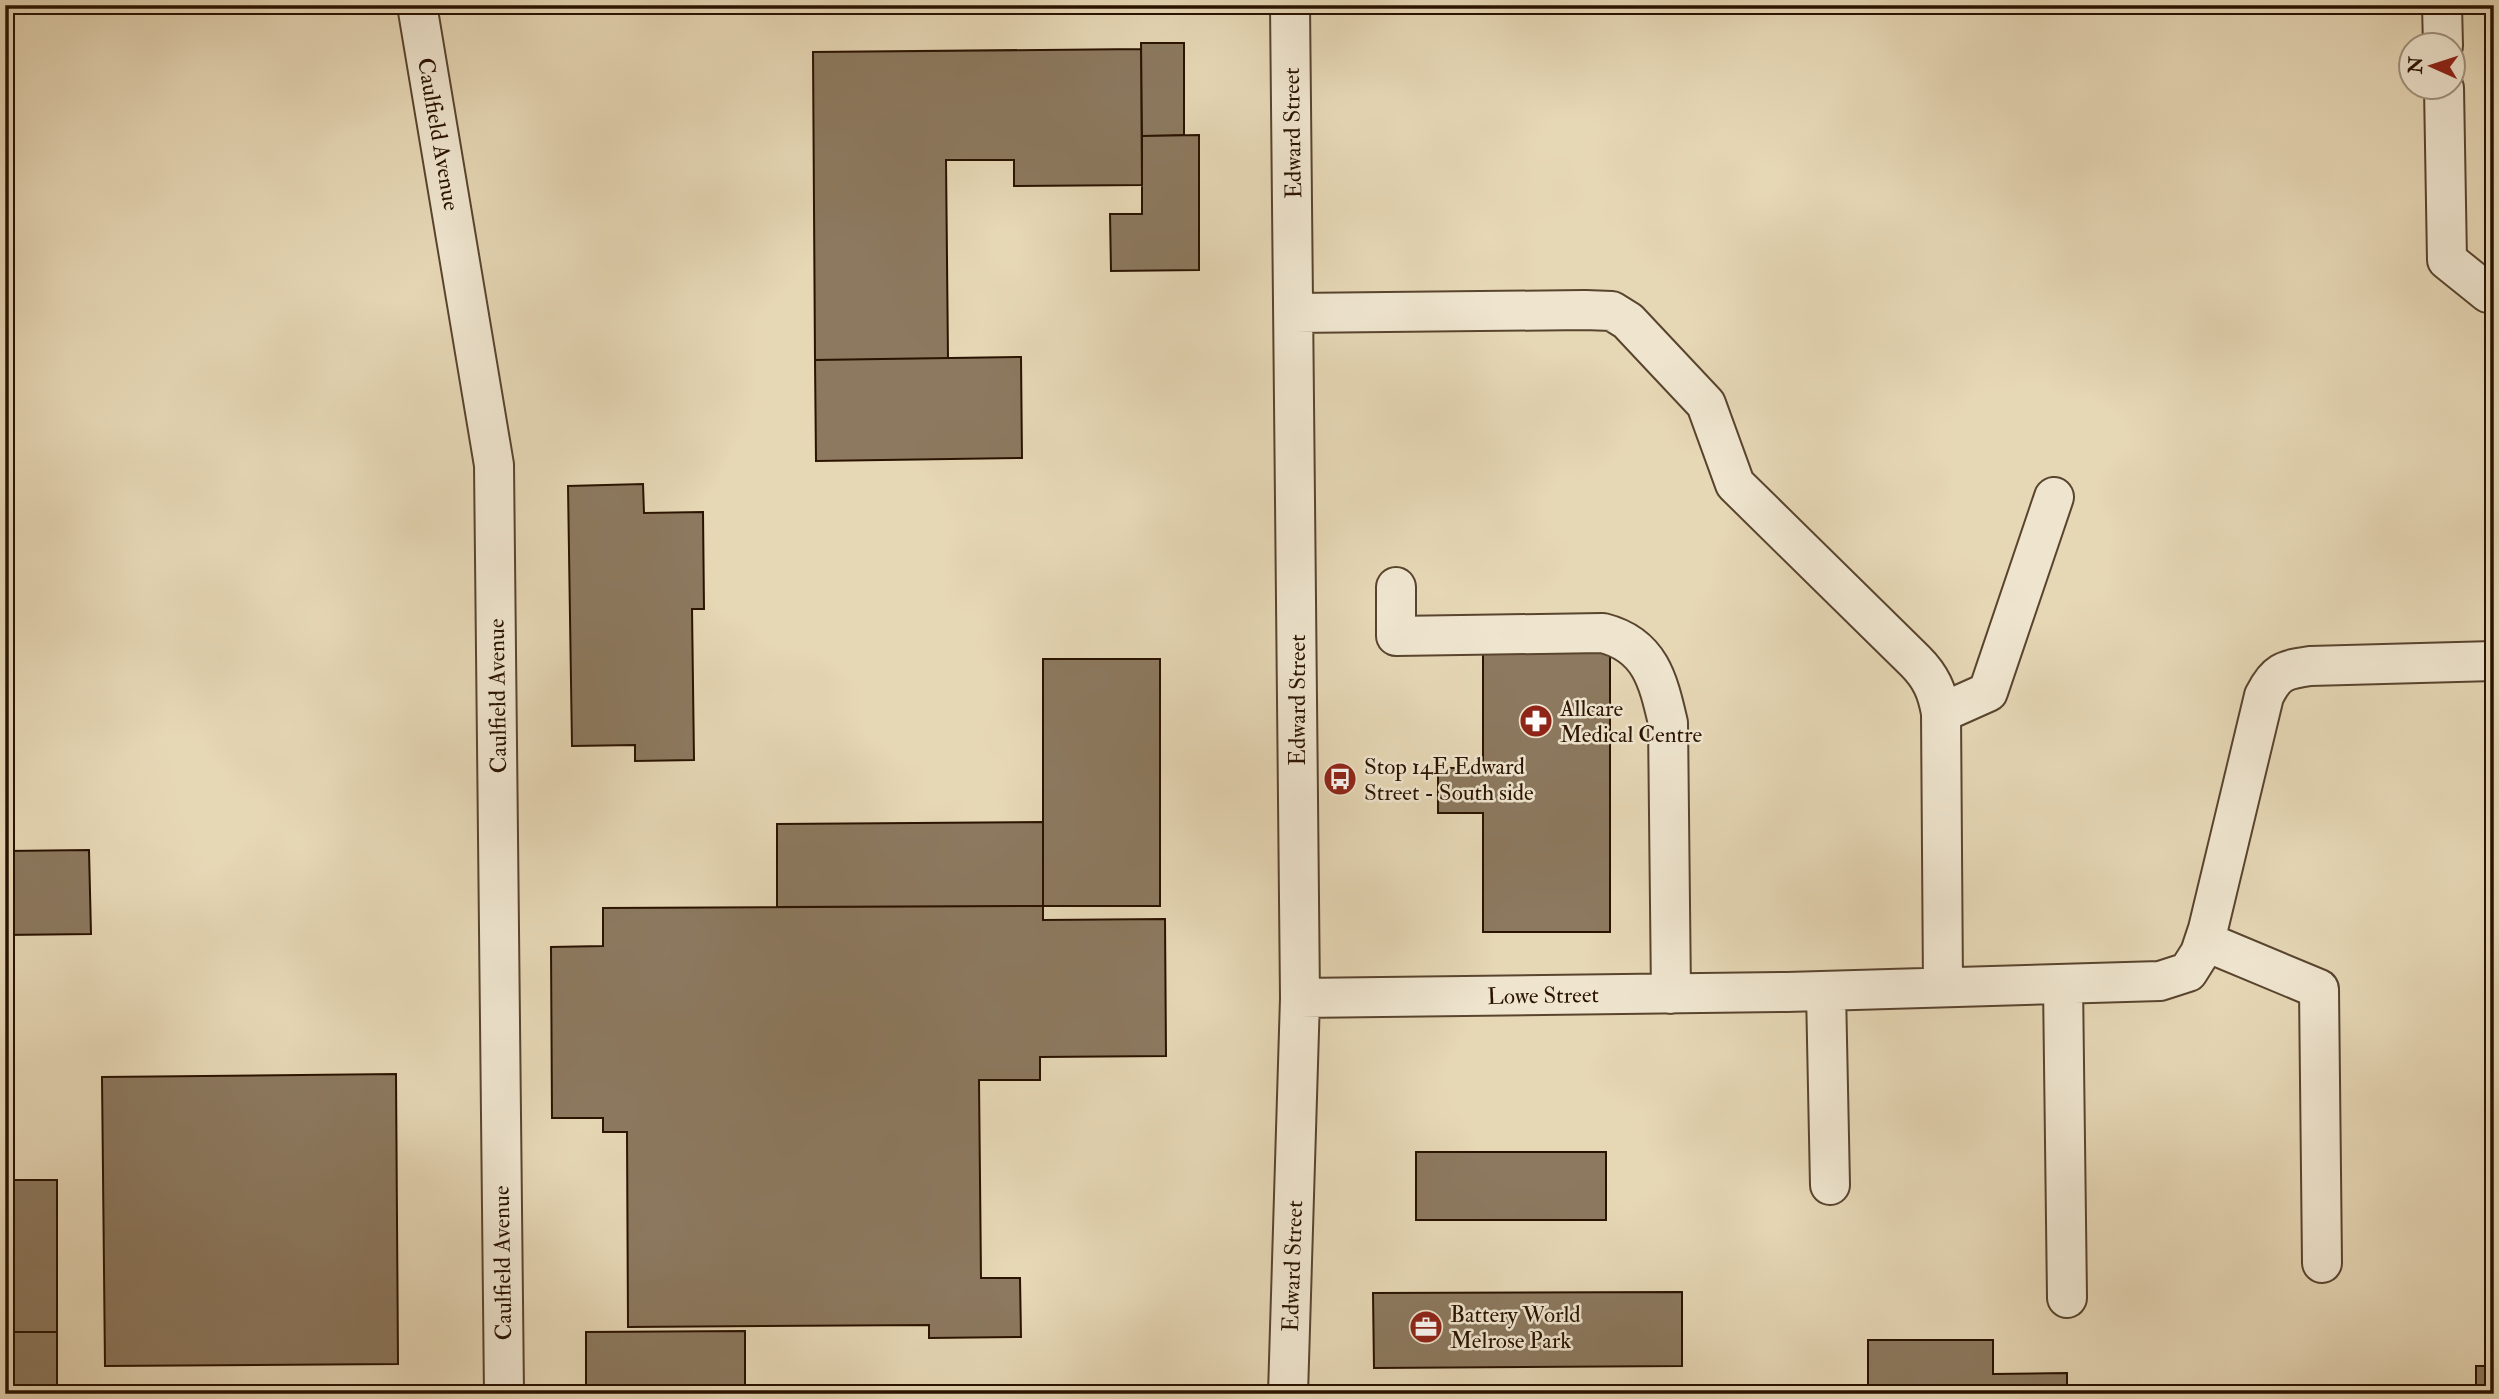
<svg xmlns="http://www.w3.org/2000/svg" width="2499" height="1399" font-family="'IM FELL Double Pica',serif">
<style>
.building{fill:#8c795f;stroke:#2a1301;stroke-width:2}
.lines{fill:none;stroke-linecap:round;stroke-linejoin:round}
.minor-casing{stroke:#59442e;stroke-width:42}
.minor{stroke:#efe5cf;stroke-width:38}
.labels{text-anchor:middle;stroke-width:5;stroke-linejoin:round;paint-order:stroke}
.street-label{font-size:23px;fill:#2a1301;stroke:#efe5cf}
.poi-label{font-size:23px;fill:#2a1301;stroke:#efe5cf;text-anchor:start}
</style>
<rect width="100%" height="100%" fill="#e6d7b5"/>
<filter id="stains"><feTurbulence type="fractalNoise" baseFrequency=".00286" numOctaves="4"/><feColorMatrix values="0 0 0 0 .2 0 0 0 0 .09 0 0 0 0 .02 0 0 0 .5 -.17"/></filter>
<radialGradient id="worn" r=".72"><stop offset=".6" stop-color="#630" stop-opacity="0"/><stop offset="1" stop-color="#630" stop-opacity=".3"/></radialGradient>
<path class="building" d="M1141,43H1184V135L1142,136Z
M1141,49L1142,185L1014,186V160H946L948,358L815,360L813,52Z
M1199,135V270L1111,271L1110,214H1142V136Z
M1021,357L1022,458L816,461L815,360Z
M643,484L644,513L703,512L704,609H692L694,760L635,761V745L572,746L568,486Z
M1610,644V932H1483V813H1438V768H1483V645Z
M1043,659H1160V906H1043Z
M1043,822V906L777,907V824Z
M89,850L91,934L5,935V851Z
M1043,906V920L1165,919L1166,1056L1040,1057V1080H979L981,1278H1020L1021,1337L929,1338V1325L628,1327L627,1132H603V1118H552L551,947L603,946V908Z
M396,1074L398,1364L105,1366L102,1077Z
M1416,1152H1606V1220H1416Z
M5,1180H57V1332H5Z
M1682,1292V1366L1374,1368L1373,1293Z
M745,1331V1394H586V1332Z
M5,1332H57V1394H5Z
M1868,1340H1993V1374L2067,1373V1394H1868Z
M2476,1366H2494V1394H2476Z"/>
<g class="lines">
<defs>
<path id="minor" d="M417,5L494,465L504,1394
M2442,5L2443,46
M2444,88L2447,260L2488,293H2494
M1294,313L1585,310L1612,311L1628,321L1706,404L1735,484L1915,661C1931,677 1937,691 1941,713L1943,987
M1396,587V636L1603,633C1650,645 1658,680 1668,723L1671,994
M1941,713L1988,692L2054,497
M2204,941L2319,989L2322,1263
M2063,984L2067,1298
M1826,991L1830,1185
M1300,998L1787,992L2160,981L2188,972L2200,953L2208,929L2264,696C2276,672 2283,670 2310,666L2494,661
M1288,1394L1300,998L1290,5"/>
</defs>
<use href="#minor" class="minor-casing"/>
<use href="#minor" class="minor"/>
</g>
<defs>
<symbol id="pharmacy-disc" viewBox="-11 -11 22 22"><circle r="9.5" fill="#8f2418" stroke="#efe5cf"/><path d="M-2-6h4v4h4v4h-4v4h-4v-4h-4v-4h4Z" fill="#fff"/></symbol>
<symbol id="bus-disc" viewBox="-11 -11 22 22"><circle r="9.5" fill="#8f2418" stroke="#efe5cf"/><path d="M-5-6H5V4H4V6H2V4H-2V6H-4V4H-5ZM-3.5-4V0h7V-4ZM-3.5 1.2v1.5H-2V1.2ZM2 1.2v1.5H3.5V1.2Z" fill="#fff"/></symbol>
<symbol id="office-disc" viewBox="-11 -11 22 22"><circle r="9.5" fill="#8f2418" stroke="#efe5cf"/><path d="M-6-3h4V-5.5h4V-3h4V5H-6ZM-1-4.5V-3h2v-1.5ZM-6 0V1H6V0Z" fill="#fff"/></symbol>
</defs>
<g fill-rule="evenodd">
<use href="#pharmacy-disc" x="1517" y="702" width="38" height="38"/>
<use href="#bus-disc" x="1321" y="760" width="38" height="38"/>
<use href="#office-disc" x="1407" y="1308" width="38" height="38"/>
</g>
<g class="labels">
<g class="street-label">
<text transform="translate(1292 133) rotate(-91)" y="8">Edward Street</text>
<text transform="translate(439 134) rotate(80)" y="8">Caulfield Avenue</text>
<text transform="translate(497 696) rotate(-91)" y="8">Caulfield Avenue</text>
<text transform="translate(1297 700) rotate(-90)" y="8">Edward Street</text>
<text transform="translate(1543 995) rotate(-1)" y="8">Lowe Street</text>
<text transform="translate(502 1263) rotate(-91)" y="8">Caulfield Avenue</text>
<text transform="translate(1292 1266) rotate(-88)" y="8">Edward Street</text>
</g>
<g class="poi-label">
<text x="1560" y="716">Allcare<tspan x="1560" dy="26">Medical Centre</tspan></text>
<text x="1364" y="774">Stop 14E Edward<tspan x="1364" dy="26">Street - South side</tspan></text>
<text x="1450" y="1322">Battery World<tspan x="1450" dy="26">Melrose Park</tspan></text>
</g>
</g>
<rect width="2499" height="1399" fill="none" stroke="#e6d7b5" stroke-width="28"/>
<rect x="7" y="7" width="2485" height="1385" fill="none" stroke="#2a1301" stroke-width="3.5"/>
<rect x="14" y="14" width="2471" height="1371" fill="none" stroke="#2a1301" stroke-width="2"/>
<g transform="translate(2432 66) rotate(273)"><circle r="33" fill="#efe5cf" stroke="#a0917d" stroke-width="2"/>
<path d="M0-5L12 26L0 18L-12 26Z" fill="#8f2418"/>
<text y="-10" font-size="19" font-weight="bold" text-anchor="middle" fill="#2a1301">N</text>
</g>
<rect width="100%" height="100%" filter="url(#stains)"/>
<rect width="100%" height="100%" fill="url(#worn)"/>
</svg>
